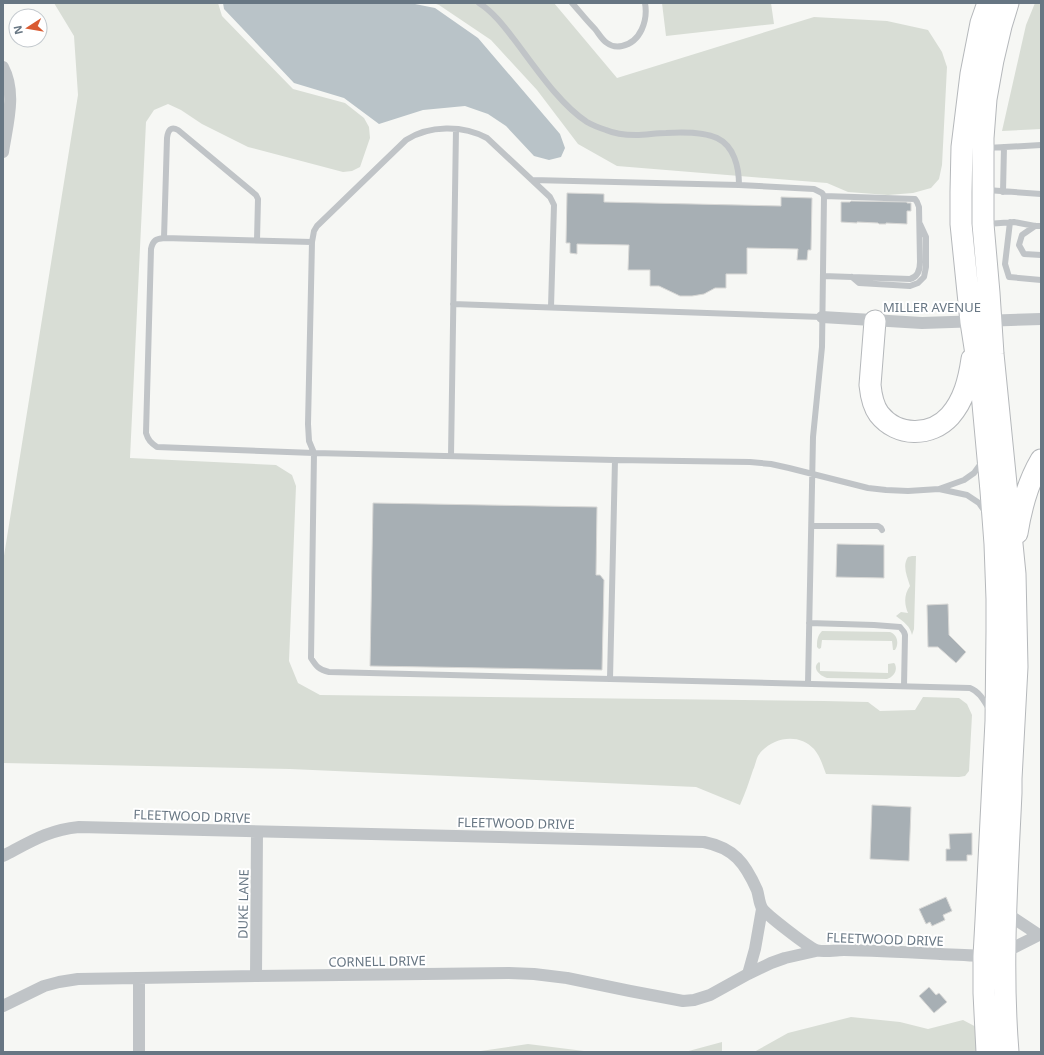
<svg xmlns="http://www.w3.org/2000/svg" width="1044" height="1055" font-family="'Noto Sans',sans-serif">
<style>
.green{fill:#d8ddd5}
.water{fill:#b9c3c8}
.building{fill:#a7afb4;stroke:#d8d8d6}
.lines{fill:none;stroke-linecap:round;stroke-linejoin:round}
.highway-casing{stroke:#b5b8bb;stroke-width:23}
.lane{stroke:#c0c4c7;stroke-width:6}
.street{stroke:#c0c4c7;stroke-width:12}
.highway{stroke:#fff;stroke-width:21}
.labels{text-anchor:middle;stroke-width:4;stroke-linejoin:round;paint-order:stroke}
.street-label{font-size:13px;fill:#677683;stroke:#fff}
</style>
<rect width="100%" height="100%" fill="#f6f7f4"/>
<path class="green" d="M54,3H218L222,16L293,89L345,103L364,118L369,127L370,138L360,167L352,171L343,172L248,147L202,124L181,110L168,104L154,110L146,122L130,458L276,465L292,475L296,486L289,661L298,683L320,695L824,701L868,702L880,711L915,710L923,697L959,698L967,704L972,715L969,771L965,776L959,777L826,774C823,766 820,756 814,749C799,732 770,737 758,756C756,760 755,766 753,770C749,782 745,794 740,805L696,787L290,769L3,763V562L78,95L74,36Z
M433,3H554L617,78L814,17L887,21L928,30L942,52L947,67L942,165L939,179L931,188L913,193L888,195L848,192L827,183L617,166L578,144L537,90L491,40L439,5Z
M662,3H771L774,24L666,36Z
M1035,3H1041V129L1002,131L1026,25Z
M912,556H916L914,629L912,635C910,626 904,622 896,616L901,612L908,613C904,604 904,594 910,586C907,576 902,566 908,557Z
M822,631L890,632C898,635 899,644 895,650H893L892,641L822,640L821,648L819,649L817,647C817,641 817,636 822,631Z
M819,662L820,663V671L888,673V664L894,663L895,664C898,671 893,677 887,679L827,678C820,676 811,668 819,662Z
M851,1017L900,1022L928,1029L963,1020L980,1029L981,1052H754L788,1033Z
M722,1042V1052H685Z
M528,1044L592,1052H474Z"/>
<path class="water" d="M223,3H410L435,8L478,38L560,134L565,148L561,157L549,160L534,156L506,126L488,114L465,106L423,110L379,124L344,98L294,83L224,9Z"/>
<path class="building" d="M567,193L604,194V202L781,206V197L812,198L811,250H808L807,260H797L798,249L747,248V274H726V288H715L704,294L692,296H680L659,286H650V270H628L629,245L577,244V254L570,253V243H566Z
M851,201L907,202V203H911V211H907V224L886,223V224H879L878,223L857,222V223L841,222V202H850Z
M373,503L597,507L596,575H600L604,580L602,670L370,666Z
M837,544L884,545V578L836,577Z
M948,604L949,635L966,652L956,663L938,647H928L927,605Z
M872,805L911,807L909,861L870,859Z
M972,833V855H967V861H946V849H950L949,834Z
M946,897L952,911L943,915L945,920L932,926L930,922L926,924L919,909Z
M929,987L936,995L939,993L947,1002L934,1013L919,996Z"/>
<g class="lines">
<defs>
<path id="highway" d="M1008,3L1001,26L993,60L986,99L983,138V224L989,293L993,354L1015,574L1017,667L1011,779V793C1007,879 1001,966 1008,1052
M875,321L870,385C871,395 873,406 879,414C897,437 931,437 950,416C964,400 969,380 972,359
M1017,533C1021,508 1028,482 1041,460
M987,1052L984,993V956L986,920L996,721L997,631V599L995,544L991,491L982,393L971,322L961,224V192L962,147L971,74L981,23L988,3"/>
</defs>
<use href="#highway" class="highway-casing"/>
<path class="lane" d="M479,3C493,12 503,25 513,38C533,64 559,104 587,122C592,125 600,128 606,130C615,134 626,135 636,135C646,135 656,133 666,133C680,132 704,132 717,138C734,146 739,167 739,185
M572,3C580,12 587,21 595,29C599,34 602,40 607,43C612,47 617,47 622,46C641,42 648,20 645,3
M987,148L1041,145
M532,180L739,185L814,189L822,193L824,196L822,347L813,437L808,684
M987,190L1041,194
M1003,192L1004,147
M1010,222L1005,264L1009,277L1041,280
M987,224L1014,222L1035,226H1041
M1035,226L1022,235L1019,245L1024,254L1041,255
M164,238L167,138C168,130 171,126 178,130L256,195L258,199L257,240
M312,242L164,238C156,239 153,240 151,249L146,433C148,440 151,443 157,447L314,453L311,658C316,666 319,670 329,672L610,679
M823,276L910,279C918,277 920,270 920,262L919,207L917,202L915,199L824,196
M852,277L859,283L910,286L918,283L924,277L926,267V237L920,224
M453,304L822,317
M551,307L554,205L550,197L487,138C463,125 429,125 406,140L317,226L314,231L312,242L308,424L309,441L314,453L615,460L750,462L771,464L789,468L868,488L886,490L908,491L939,489L967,495L979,503L986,513
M451,456L456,129
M615,460L610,679L970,688C980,692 984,701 989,709
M939,489L964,480L974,473L982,462
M812,526H878L881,528L882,530
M809,623L874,625L900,627L904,632L905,635L904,686"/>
<path class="street" d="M3,67C17,93 7,125 3,152
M822,317L922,323L1041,319
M3,856C30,842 48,830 79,827L704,842C734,848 745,863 757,890C759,896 759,903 762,908C765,914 806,945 814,949C819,953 837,950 844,950C891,951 937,954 984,956
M1006,913L1039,935
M1005,952L1039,935H1041
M748,974L771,963L785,958L816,951
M256,976L257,832
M139,978V1052
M3,1006L44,986L59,982L78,979L256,976L509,973L534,974L567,978L630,991L683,1001L694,1000L710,995L748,974L755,949L762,909"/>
<use href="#highway" class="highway"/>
</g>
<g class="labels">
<g class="street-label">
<text x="932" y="312">MILLER AVENUE</text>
<text transform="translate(192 816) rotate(2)" y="5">FLEETWOOD DRIVE</text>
<text transform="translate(516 823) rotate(1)" y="5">FLEETWOOD DRIVE</text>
<text transform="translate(243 904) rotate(-89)" y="5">DUKE LANE</text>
<text transform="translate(885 939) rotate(2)" y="5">FLEETWOOD DRIVE</text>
<text transform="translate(377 961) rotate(-1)" y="5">CORNELL DRIVE</text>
</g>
</g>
<rect width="1044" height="1055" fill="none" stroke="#677683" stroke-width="8"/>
<g transform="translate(28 28) rotate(258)"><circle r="19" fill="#ffffff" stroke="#c2c8cd"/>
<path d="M0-3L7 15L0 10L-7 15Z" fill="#d95a31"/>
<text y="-6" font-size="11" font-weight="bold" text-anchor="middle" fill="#677683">N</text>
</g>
</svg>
